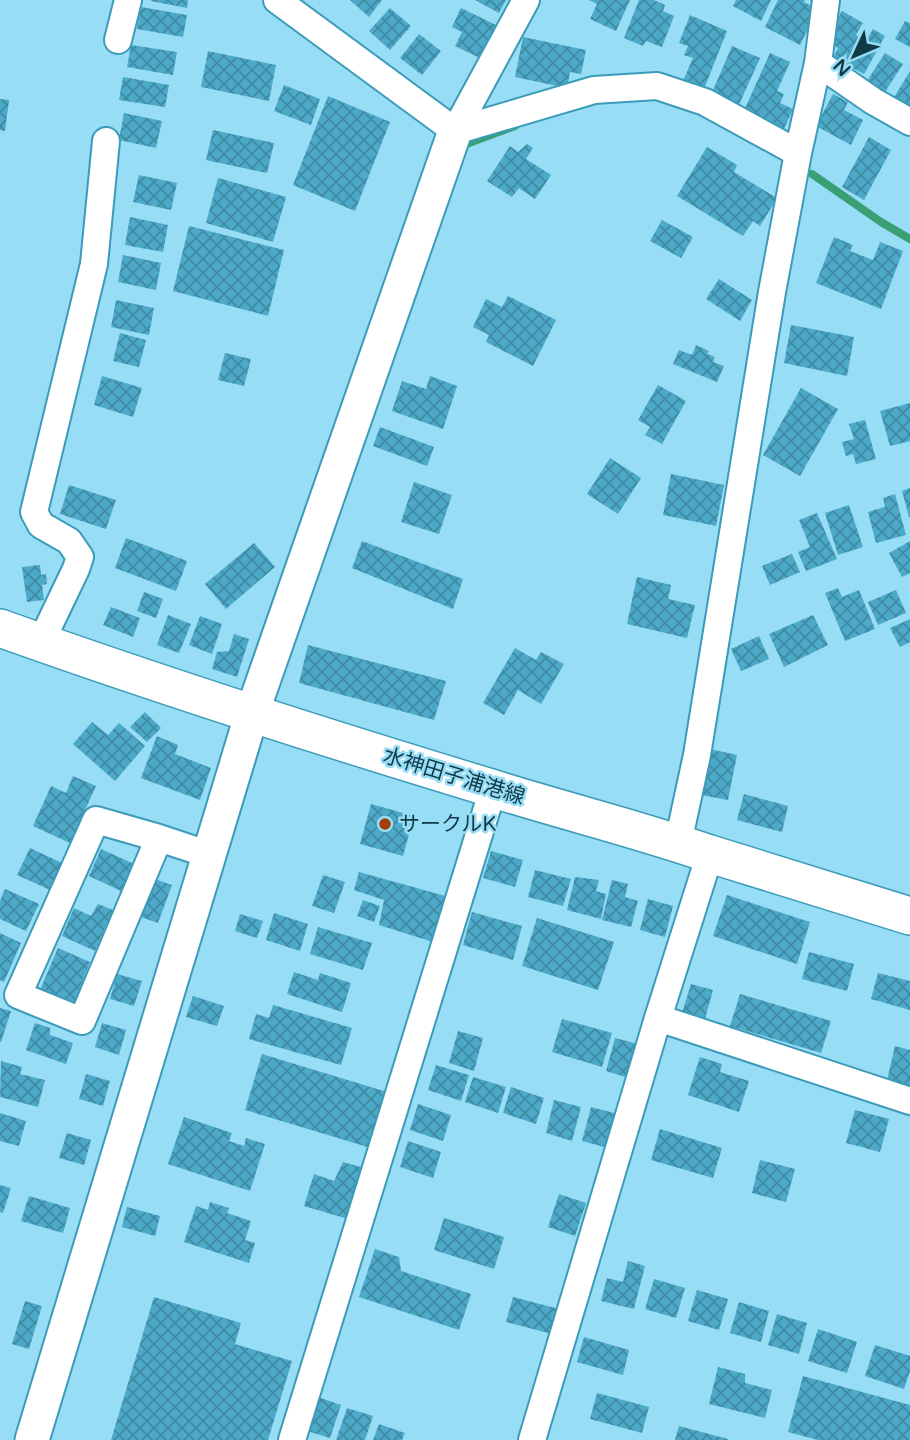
<svg xmlns="http://www.w3.org/2000/svg" width="910" height="1440" font-family="'Varela Round','Noto Sans JP',sans-serif">
<style>
.lines{fill:none;stroke-linecap:round;stroke-linejoin:round}
.stream{stroke:#3a9f75;stroke-width:8}
.building{fill:url(#building-cross-hatch)}
.minor-casing{stroke:#3c9bb9;stroke-width:30}
.tertiary-casing{stroke:#3c9bb9;stroke-width:37}
.secondary-casing{stroke:#3c9bb9;stroke-width:40}
.minor{stroke:#fff;stroke-width:26}
.tertiary{stroke:#fff;stroke-width:33}
.secondary{stroke:#fff;stroke-width:37}
.poi-dot{fill:#a23e08;stroke:#97ddf6;stroke-width:2.5}
.labels{text-anchor:middle;stroke-width:5;stroke-linejoin:round;paint-order:stroke}
.street-label{font-size:21px;fill:#123a46;stroke:#97ddf6}
.poi-label{font-size:21px;fill:#123a46;stroke:#97ddf6;text-anchor:start}
</style>
<defs>
<pattern id="building-cross-hatch" width="8" height="8" patternUnits="userSpaceOnUse" patternTransform="scale(1.75)"><rect width="8" height="8" fill="#4da9c8"/><path d="M0 0l8 8M0 8l8-8" fill="none" stroke="#3f8ba4"/></pattern>
</defs>
<rect width="100%" height="100%" fill="#97ddf6"/>
<g class="lines">
<path class="stream" d="M469,143L515,126
M812,174L881,222L910,239"/>
</g>
<path class="building" d="M151,0H188L187,8L151,1Z
M350,0H382L369,17Z
M475,0H506L499,13Z
M589,0H630L616,31L590,19L597,4Z
M639,0H654L665,5L663,11L674,16L662,47L646,41L643,46L624,38Z
M736,0H771L761,21L733,6Z
M778,0H805L804,2L813,7L809,16L813,18L800,45L765,27Z
M141,7L187,15L183,37L137,29Z
M390,8L411,26L390,50L369,31Z
M461,8L498,26L482,59L455,46L462,32L452,27Z
M842,11L863,23L856,35L866,41L873,29L885,36L864,74L833,58L838,48L830,43V33Z
M690,15L727,31L704,89L683,81L693,58L684,55L688,46L679,43Z
M905,21L910,23V47L895,39Z
M419,34L441,51L422,75L400,58Z
M523,37L586,50L581,74L570,72L567,88L515,77Z
M131,45L177,52L173,75L127,67Z
M732,46L760,58L738,107L711,95Z
M208,51L276,65L269,101L201,87Z
M770,53L790,62L777,91L784,94L780,103L793,109L782,133L742,115Z
M885,53L903,64L885,92L867,81Z
M910,71V109L893,99Z
M123,77L169,85L165,107L119,100Z
M284,85L320,99L311,125L274,111Z
M833,94L848,102L844,110L863,120L851,145L816,126Z
M328,96L390,122L355,211L293,185Z
M0,99L9,100L5,131L0,130Z
M124,113L162,121L156,148L119,140Z
M213,130L274,143L267,173L206,160Z
M869,137L891,150L864,200L842,187Z
M527,144L533,148L526,159L551,175L535,199L519,188L512,197L487,181L510,146L518,152Z
M707,147L737,165L734,172L777,198L760,226L753,221L743,236L677,196Z
M139,175L177,183L171,210L133,202Z
M218,178L286,197L273,242L206,223Z
M130,217L168,225L163,252L125,245Z
M662,220L693,237L681,258L650,241Z
M189,226L284,250L268,316L173,291Z
M834,237L853,245L850,251L873,260L880,242L903,251L881,309L816,283Z
M123,255L161,263L156,290L118,282Z
M719,279L752,300L740,321L706,299Z
M508,296L556,320L533,366L486,342L489,335L473,327L486,299L502,307Z
M116,300L154,308L149,335L111,327Z
M791,325L854,337L847,376L784,363Z
M120,333L146,340L139,367L113,361Z
M696,345L709,351L707,354L715,357L713,362L724,366L717,382L673,364L679,350L692,355Z
M225,353L251,359L244,386L218,380Z
M102,376L142,388L133,417L94,405Z
M430,376L457,386L443,429L392,411L402,381L426,389Z
M658,385L686,401L662,444L645,435L650,427L638,420Z
M801,388L838,409L800,476L763,455Z
M910,403V441L890,446L880,411Z
M865,420L876,459L856,464L853,454L846,456L842,442L854,439L849,424Z
M380,427L434,447L427,466L373,446Z
M610,458L641,478L618,514L587,494Z
M671,474L724,485L716,526L663,515Z
M414,482L452,495L439,534L401,522Z
M69,485L116,500L106,529L60,514Z
M910,488V517H909L902,491Z
M895,494L906,535L876,543L868,512L885,507L883,498Z
M849,505L863,547L838,555L825,513Z
M817,513L837,559L806,571L798,552L810,547L799,520Z
M126,538L187,561L176,591L115,568Z
M362,541L463,579L453,609L352,568Z
M910,541V573L902,577L889,553Z
M254,543L275,567L226,609L205,584Z
M792,554L800,572L770,585L762,566Z
M40,565L41,575L46,574L47,584L42,585L44,600L27,602L22,567Z
M637,577L671,585L668,599L695,605L687,638L627,624Z
M838,588L842,597L859,590L875,629L845,641L825,593Z
M896,590L906,613L878,625L868,602Z
M144,592L163,599L156,618L137,611Z
M111,607L140,618L133,637L103,625Z
M168,615L191,624L179,653L157,645Z
M813,615L828,645L784,667L769,634Z
M200,616L222,624L212,654L189,645Z
M910,619V642L900,647L890,628Z
M234,634L249,639L237,677L212,669L217,652L229,651Z
M759,636L769,659L741,671L731,649Z
M308,645L446,681L434,720L299,683Z
M515,648L536,660L541,652L564,664L541,704L518,690L504,715L483,703Z
M145,712L161,728L147,742L130,727Z
M92,722L108,735L119,723L145,746L115,781L73,744Z
M157,736L178,745L175,754L211,768L200,800L141,778Z
M710,749L737,755L728,800L701,795Z
M73,776L96,786L70,843L33,826L51,786L66,793Z
M744,794L788,806L782,832L737,820Z
M371,804L414,816L403,856L360,844Z
M30,848L62,863L50,890L17,875Z
M101,849L134,864L121,891L89,876Z
M491,851L523,860L515,887L483,878Z
M535,870L571,879L563,906L528,897Z
M359,872L449,897L436,943L379,925L384,900L354,890Z
M323,875L345,882L334,913L312,906Z
M575,877L599,880L596,891L606,894L601,919L567,910Z
M155,879L172,885L158,923L141,917Z
M612,880L628,884L625,897L638,901L631,927L602,920Z
M5,889L39,904L26,931L0,919V901Z
M727,895L810,922L797,964L713,936Z
M648,899L673,906L665,937L640,930Z
M363,900L380,906L374,922L357,916Z
M98,904L113,910L95,951L62,936L74,908L91,916Z
M472,912L522,926L513,960L463,945Z
M274,913L308,924L300,951L266,940Z
M240,914L263,921L257,938L235,931Z
M537,918L614,942L598,990L522,966Z
M318,927L372,943L363,970L310,954Z
M0,933L21,943L4,982L0,980Z
M58,948L90,962L73,1005L40,990Z
M809,952L854,964L847,991L802,979Z
M294,972L318,980L320,973L351,983L342,1012L287,994Z
M878,973L910,981V1010L871,999Z
M117,974L142,981L134,1006L110,999Z
M691,984L713,990L705,1019L682,1013Z
M740,994L831,1021L821,1053L730,1026Z
M193,996L224,1006L217,1026L186,1017Z
M273,1005L352,1028L341,1065L249,1039L256,1014L269,1018Z
M0,1008L11,1011L1,1042H0Z
M562,1019L612,1033L602,1067L552,1052Z
M35,1023L50,1028V1035L73,1043L66,1064L26,1050Z
M102,1023L126,1030L119,1055L95,1047Z
M458,1031L483,1038L474,1071L449,1063Z
M615,1038L642,1045L632,1079L606,1071Z
M895,1046L910,1050V1086L887,1080Z
M262,1054L387,1092L371,1148L245,1110Z
M700,1057L722,1064L720,1072L749,1081L739,1112L688,1095Z
M1,1061L22,1067L20,1074L45,1080L38,1107L0,1097Z
M436,1065L469,1075L461,1101L428,1090Z
M86,1074L110,1081L103,1106L79,1099Z
M473,1077L506,1087L498,1113L465,1102Z
M511,1087L544,1098L536,1124L503,1113Z
M554,1100L581,1107L572,1141L546,1133Z
M418,1104L451,1115L443,1141L410,1130Z
M591,1107L618,1114L608,1148L582,1141Z
M855,1110L889,1119L880,1152L846,1143Z
M0,1113L26,1121L19,1146L0,1141Z
M184,1117L232,1133L229,1141L244,1146L246,1138L265,1144L250,1191L168,1164Z
M660,1129L722,1148L713,1178L651,1160Z
M67,1133L91,1140L84,1165L59,1158Z
M408,1141L441,1152L433,1178L400,1167Z
M760,1160L795,1169L786,1202L752,1193Z
M343,1162L364,1168L348,1219L304,1206L314,1174L334,1181Z
M0,1185L11,1188L3,1213L0,1212Z
M559,1194L586,1203L575,1236L548,1227Z
M29,1196L70,1208L63,1233L21,1221Z
M210,1202L229,1208L227,1213L251,1221L245,1240L255,1243L249,1263L184,1242L196,1206L208,1210Z
M127,1207L160,1216L155,1236L122,1227Z
M444,1218L504,1237L494,1269L434,1250Z
M375,1249L399,1257L401,1271L471,1294L459,1330L359,1297Z
M628,1261L645,1266L634,1309L601,1301L607,1278L623,1282Z
M654,1279L685,1288L676,1318L645,1309Z
M697,1290L728,1299L719,1330L688,1321Z
M154,1297L241,1323L235,1344L292,1361L268,1440H111Z
M513,1297L559,1309L552,1334L506,1322Z
M25,1301L42,1306L29,1349L12,1344Z
M739,1302L769,1311L761,1342L730,1333Z
M777,1314L807,1323L799,1354L768,1345Z
M818,1329L857,1342L847,1373L808,1361Z
M584,1337L629,1350L623,1375L577,1362Z
M875,1345L910,1356V1371L904,1389L865,1376Z
M718,1367L745,1374V1383L772,1390L765,1418L709,1404Z
M803,1376L910,1405V1440H818L788,1432Z
M597,1393L649,1407L642,1433L590,1419Z
M315,1396L341,1405L330,1438L304,1430Z
M347,1408L373,1416L365,1440H336Z
M379,1424L405,1433L402,1440H373Z
M679,1426L728,1439V1440H675Z"/>
<g class="lines">
<defs>
<path id="minor" d="M277,0L455,131
M118,40L128,0
M818,63L873,101L910,122
M455,131L594,90L657,86L705,102L798,153
M455,131L526,0
M41,642L76,569L80,557L69,541L41,525L34,512L94,264L106,141
M159,838L82,1021L18,995L96,820L159,838L210,855
M678,843L697,755L772,292L798,153L818,63L826,0
M658,1018L910,1101
M292,1440L493,789
M532,1440L658,1018L710,854"/>
<path id="tertiary" d="M32,1440L252,713L455,131"/>
<path id="secondary" d="M0,628C162,686 326,738 491,788C564,811 638,829 710,854L910,916"/>
</defs>
<use href="#minor" class="minor-casing"/>
<use href="#tertiary" class="tertiary-casing"/>
<use href="#secondary" class="secondary-casing"/>
<use href="#minor" class="minor"/>
<use href="#tertiary" class="tertiary"/>
<use href="#secondary" class="secondary"/>
</g>
<circle class="poi-dot" cx="385" cy="824" r="7"/>
<g class="labels">
<g class="street-label">
<text transform="translate(454 776) rotate(17)" y="7">水神田子浦港線</text>
</g>
<g class="poi-label">
<text x="399" y="831">サークルK</text>
</g>
</g>
<g transform="translate(854 56) rotate(226)" stroke="#97ddf6" stroke-width="5" paint-order="stroke">
<path d="M0-5L12 26L0 18L-12 26Z" fill="#123a46"/>
<text y="-10" font-size="19" font-weight="bold" text-anchor="middle" fill="#123a46">N</text>
</g>
</svg>
